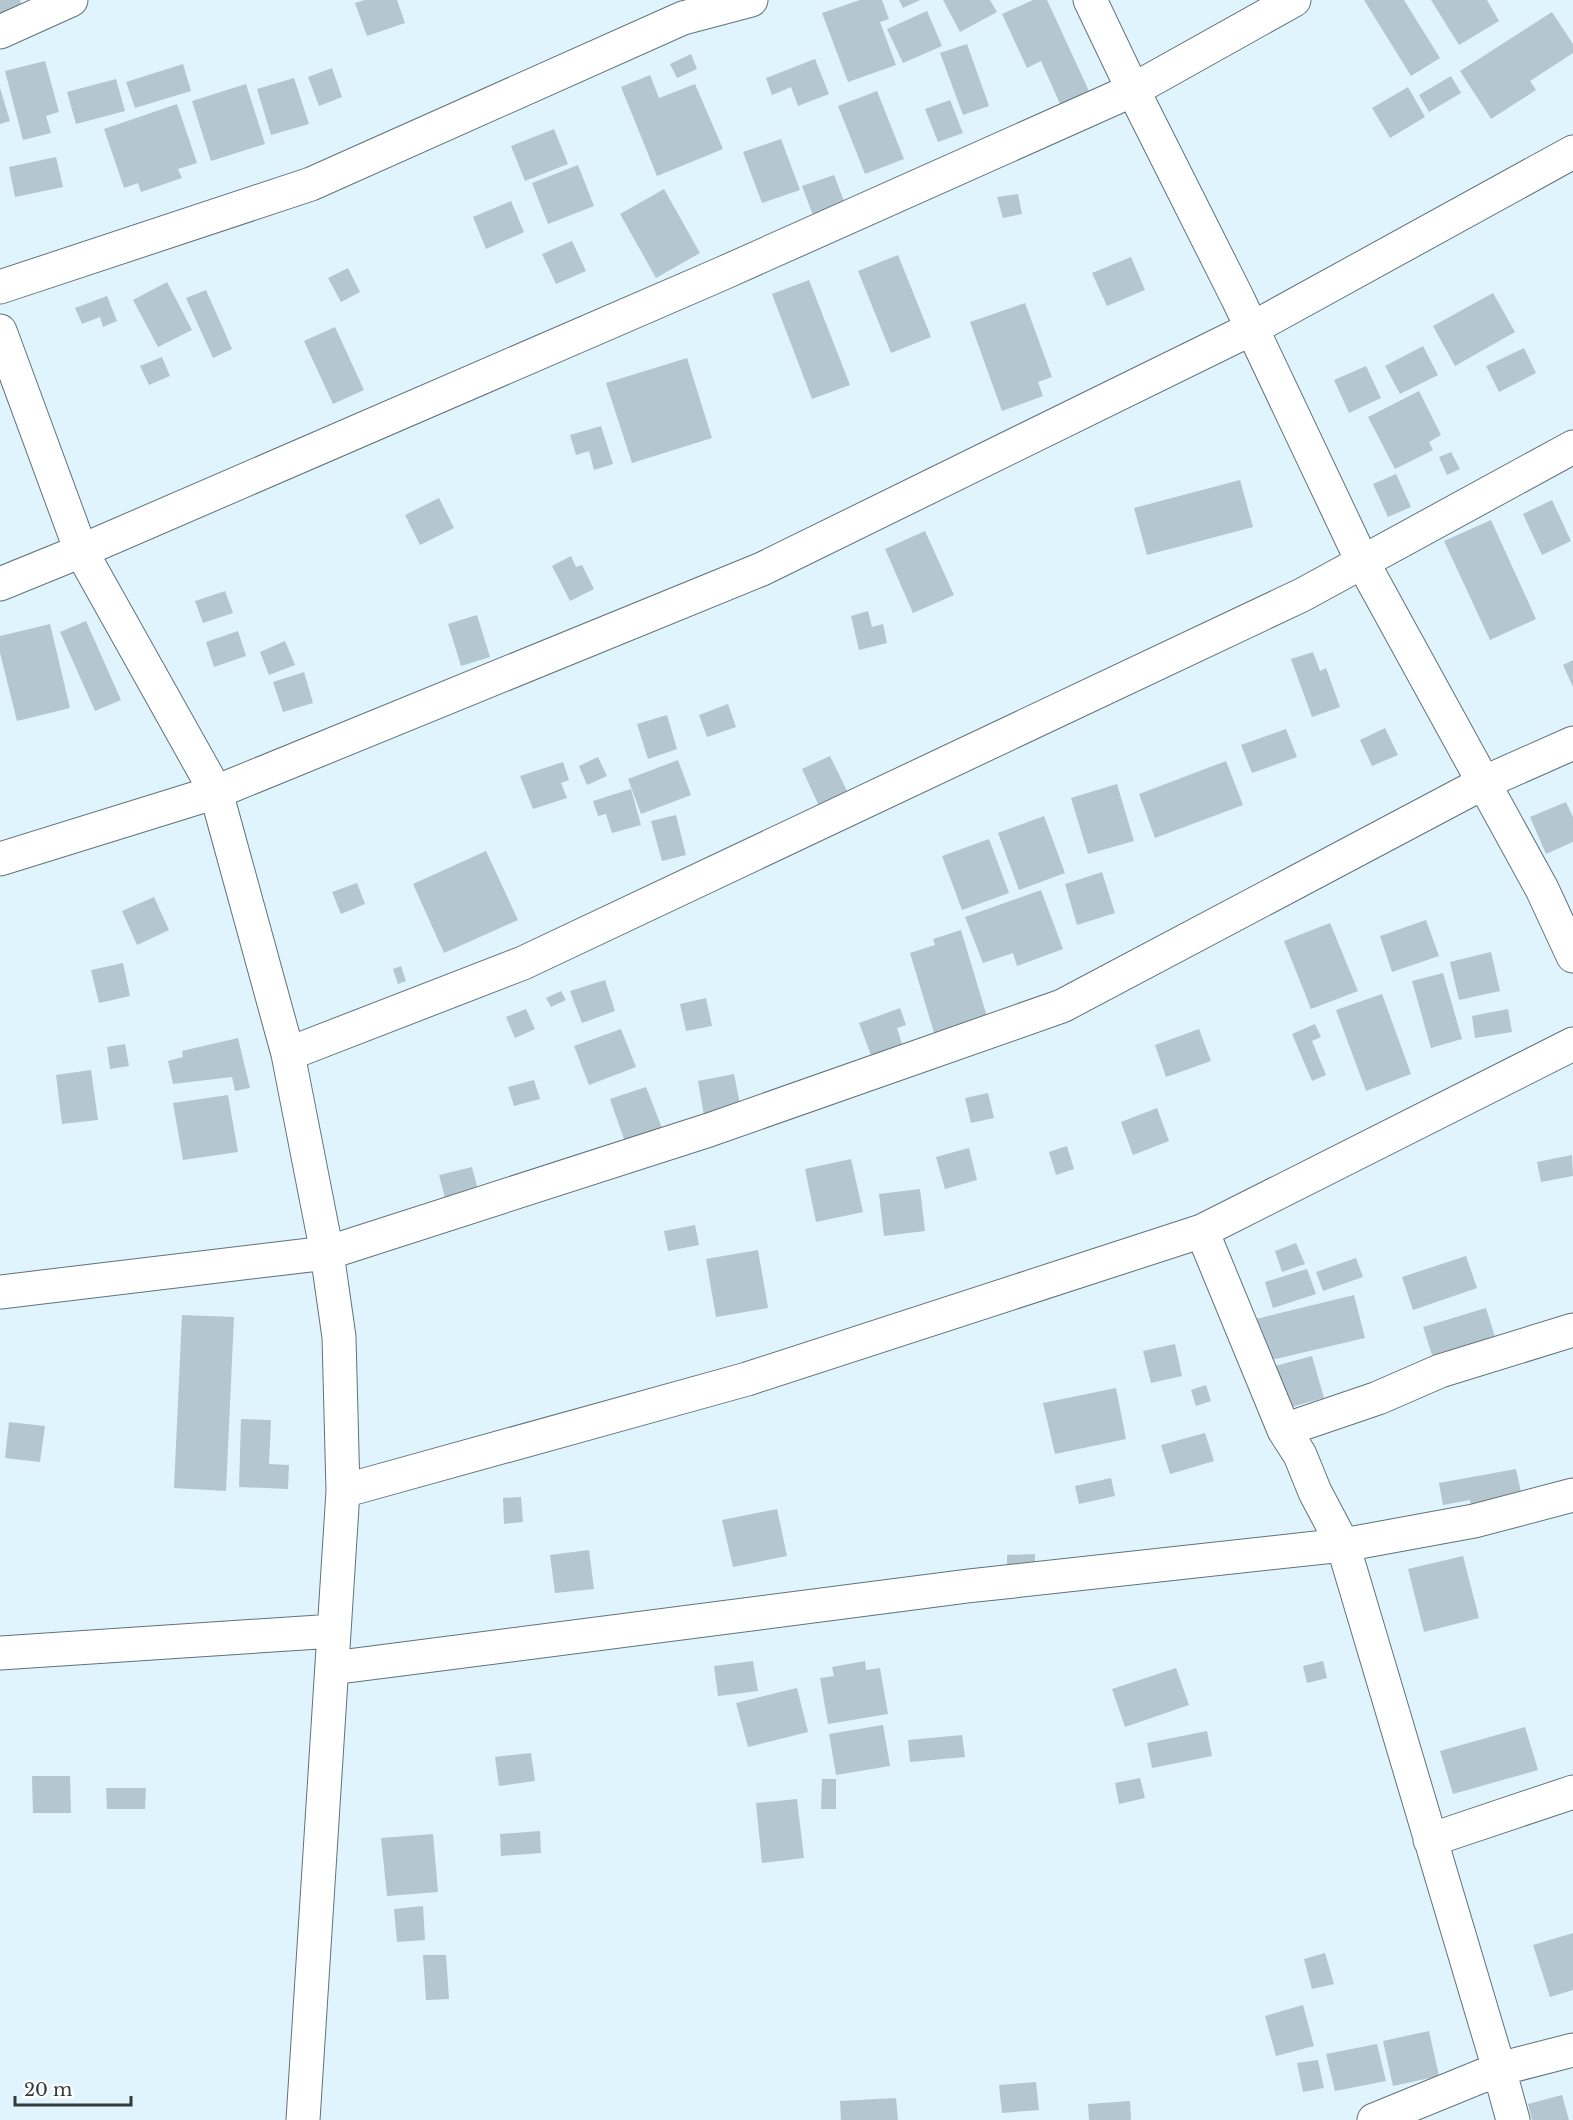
<svg xmlns="http://www.w3.org/2000/svg" width="1573" height="2120" font-family="'Libre Baskerville',serif">
<style>
.building{fill:#b4c7d0}
.lines{fill:none;stroke-linecap:round;stroke-linejoin:round}
.minor-casing{stroke:#61727a;stroke-width:35}
.minor{stroke:#fff;stroke-width:33}
</style>
<rect width="100%" height="100%" fill="#e0f4fd"/>
<path class="building" d="M0,0H20L22,6L0,13Z
M365,0H397L405,23L367,36L355,3Z
M860,0H882L889,19L880,22L896,65L848,82L822,13Z
M899,0H920L903,8Z
M943,0H990L997,12L960,32Z
M1033,0H1047L1089,91L1060,104L1041,61L1027,68L1002,14Z
M1364,0H1404L1440,58L1411,76Z
M1431,0H1487L1499,21L1459,45Z
M927,11L942,46L903,63L887,29Z
M1552,12L1573,44V53L1530,81L1536,90L1491,119L1460,71Z
M967,44L989,106L963,115L940,53Z
M691,54L697,69L677,78L670,64Z
M815,59L829,94L798,106L791,87L772,95L766,78Z
M45,61L59,112L46,116L51,133L23,140L5,71Z
M183,64L191,91L135,108L126,82Z
M332,68L342,97L319,106L308,77Z
M650,75L659,98L695,84L723,149L657,176L621,87Z
M1451,76L1461,93L1429,112L1419,95Z
M294,78L309,124L271,135L257,89Z
M116,79L125,111L76,124L67,92Z
M246,84L265,144L211,161L192,101Z
M1408,87L1425,117L1390,138L1372,108Z
M0,88L10,121L0,124Z
M877,91L904,159L865,174L838,106Z
M950,100L963,133L938,142L925,109Z
M177,104L197,163L178,169L182,178L141,192L138,183L124,188L104,129Z
M554,129L568,164L525,181L511,146Z
M781,139L800,190L762,203L743,152Z
M56,157L63,187L15,197L9,167Z
M578,165L594,206L548,224L532,183Z
M834,175L846,206L814,218L802,186Z
M664,189L700,253L656,278L620,214Z
M1018,194L1022,214L1003,218L997,197Z
M511,201L524,232L486,249L473,217Z
M572,241L586,271L556,284L542,254Z
M898,255L931,337L891,353L858,271Z
M1131,257L1145,290L1107,306L1092,273Z
M348,268L360,292L341,302L328,278Z
M809,280L850,385L812,399L772,294Z
M167,282L192,330L158,347L133,300Z
M206,290L232,349L213,358L186,298Z
M1493,293L1515,332L1455,366L1433,326Z
M107,296L117,321L103,327L100,317L82,324L75,308Z
M1025,303L1052,377L1038,382L1043,396L1002,411L970,322Z
M335,327L364,390L333,404L304,341Z
M1423,346L1438,375L1400,394L1385,366Z
M1524,348L1536,373L1499,392L1486,366Z
M162,357L170,376L149,385L140,366Z
M687,358L712,438L632,463L606,383Z
M1366,366L1381,398L1349,413L1334,380Z
M1419,391L1441,435L1429,442L1433,450L1395,469L1368,417Z
M601,426L613,464L594,470L589,451L576,455L570,435Z
M1451,452L1460,469L1447,475L1439,457Z
M1396,474L1411,507L1388,517L1373,484Z
M1240,480L1253,527L1147,555L1134,508Z
M439,498L454,528L420,545L405,515Z
M1552,500L1571,541L1542,555L1523,514Z
M1491,520L1536,619L1490,640L1444,541Z
M925,531L954,595L913,613L885,549Z
M571,556L576,567L582,565L594,589L570,601L552,566Z
M225,591L233,613L203,623L195,601Z
M868,611L872,627L883,624L887,643L859,650L851,616Z
M477,615L490,657L461,666L448,624Z
M86,621L121,700L95,711L60,632Z
M50,624L70,708L17,721L0,653V636Z
M238,631L246,656L214,667L206,642Z
M285,641L295,665L269,675L260,652Z
M1313,652L1320,671L1326,668L1340,707L1312,717L1291,659Z
M1573,660V687L1563,665Z
M304,672L313,703L283,712L273,682Z
M728,704L736,727L707,737L699,715Z
M667,715L677,749L648,759L637,724Z
M1385,728L1398,755L1372,766L1360,740Z
M1286,729L1297,757L1252,773L1241,745Z
M830,756L848,793L819,806L802,769Z
M598,757L607,776L587,785L579,766Z
M678,760L691,795L641,814L628,779Z
M1226,761L1243,805L1155,838L1139,794Z
M563,762L569,780L561,783L567,798L533,809L520,776Z
M1117,784L1134,841L1088,854L1071,798Z
M631,789L641,825L612,833L606,814L598,816L593,801Z
M1566,802L1573,817V842L1546,854L1530,817Z
M676,815L686,855L662,861L651,821Z
M1044,816L1065,873L1019,890L998,833Z
M989,839L1009,893L962,910L942,856Z
M486,851L518,920L444,953L413,884Z
M1102,872L1115,913L1077,925L1065,884Z
M357,883L365,904L341,914L332,892Z
M1041,890L1063,949L1017,966L1013,953L983,963L965,917Z
M154,897L169,930L137,945L122,911Z
M1426,920L1439,956L1392,972L1380,936Z
M1330,923L1358,991L1311,1009L1284,941Z
M961,930L988,1020L935,1036L910,953L935,945L933,939Z
M1491,952L1500,991L1459,1000L1450,962Z
M123,963L130,996L99,1003L91,970Z
M401,966L406,981L398,984L393,969Z
M1443,973L1462,1039L1431,1048L1412,981Z
M605,980L615,1011L582,1023L570,991Z
M561,991L566,1000L551,1007L546,998Z
M1382,994L1411,1074L1366,1091L1336,1010Z
M706,998L712,1026L686,1031L680,1004Z
M900,1008L906,1025L897,1028L902,1044L871,1055L859,1023Z
M526,1009L535,1029L515,1038L506,1017Z
M1508,1009L1512,1032L1475,1038L1472,1016Z
M1315,1024L1321,1037L1312,1041L1326,1075L1312,1081L1292,1034Z
M621,1029L636,1067L589,1085L574,1046Z
M1199,1029L1211,1061L1166,1077L1155,1045Z
M238,1038L250,1088L235,1091L232,1077L173,1084L168,1061L183,1057L182,1051Z
M125,1044L129,1066L110,1069L107,1047Z
M91,1070L98,1120L62,1124L56,1075Z
M734,1074L742,1114L705,1122L698,1081Z
M534,1080L540,1099L514,1106L508,1087Z
M646,1087L662,1128L625,1142L610,1099Z
M988,1093L994,1118L971,1123L965,1098Z
M228,1095L238,1152L183,1160L173,1103Z
M1157,1108L1169,1141L1133,1155L1121,1122Z
M1067,1146L1074,1169L1056,1175L1049,1152Z
M969,1148L977,1180L945,1189L936,1157Z
M1572,1155L1573,1176L1541,1182L1537,1162Z
M851,1159L863,1212L816,1222L805,1169Z
M472,1167L478,1190L445,1198L439,1175Z
M920,1189L925,1231L884,1236L879,1194Z
M695,1225L699,1245L668,1251L664,1231Z
M1296,1243L1305,1264L1282,1272L1275,1251Z
M758,1250L768,1308L716,1317L706,1259Z
M1466,1256L1477,1288L1413,1310L1402,1277Z
M1356,1258L1363,1277L1323,1291L1316,1272Z
M1307,1269L1316,1294L1273,1308L1265,1282Z
M1354,1295L1365,1338L1267,1361L1256,1319Z
M1486,1308L1495,1337L1432,1355L1423,1327Z
M182,1315L234,1317L226,1491L174,1488Z
M1175,1344L1182,1376L1151,1383L1143,1351Z
M1312,1356L1324,1398L1280,1410L1268,1368Z
M1206,1385L1211,1401L1196,1406L1191,1390Z
M1116,1388L1126,1439L1055,1454L1043,1403Z
M241,1419L271,1420L269,1464L289,1465L288,1489L239,1487Z
M9,1422L45,1426L40,1462L5,1458Z
M1205,1433L1214,1461L1170,1474L1161,1445Z
M1516,1469L1521,1492L1507,1494L1508,1501L1471,1508L1470,1500L1443,1505L1439,1483Z
M1111,1478L1115,1496L1079,1504L1075,1486Z
M521,1497L523,1522L504,1524L503,1498Z
M777,1509L787,1556L733,1567L722,1520Z
M589,1550L594,1589L555,1593L550,1555Z
M1035,1554V1573L1007,1574V1555Z
M1463,1556L1479,1618L1424,1632L1408,1569Z
M753,1661L758,1691L718,1696L714,1666Z
M865,1661L866,1670L880,1668L888,1714L828,1724L820,1678L834,1676L832,1667Z
M1323,1661L1327,1678L1307,1683L1303,1666Z
M1176,1668L1189,1705L1125,1727L1112,1689Z
M797,1688L808,1732L748,1747L736,1703Z
M883,1725L890,1766L836,1775L829,1734Z
M1525,1727L1538,1770L1453,1794L1440,1751Z
M1207,1731L1212,1756L1152,1768L1147,1743Z
M962,1735L965,1757L910,1762L908,1740Z
M531,1753L535,1781L499,1786L495,1757Z
M32,1776H70L71,1813H33Z
M1140,1778L1145,1798L1119,1804L1115,1783Z
M822,1779H836V1809H821Z
M106,1788H146L145,1809H107Z
M797,1799L804,1858L762,1863L756,1803Z
M540,1831L541,1853L501,1856L500,1834Z
M433,1834L438,1892L387,1896L381,1838Z
M423,1906L425,1940L397,1942L394,1909Z
M1573,1933V1990L1550,1997L1533,1945Z
M1325,1953L1334,1984L1312,1989L1304,1959Z
M423,1955H446L449,1999L426,2000Z
M1303,2005L1314,2046L1276,2056L1265,2016Z
M1429,2031L1439,2076L1393,2086L1383,2041Z
M1377,2044L1386,2081L1335,2091L1326,2054Z
M1318,2060L1324,2088L1303,2092L1297,2063Z
M1036,2082L1039,2110L1002,2113L999,2085Z
M1562,2095L1569,2120H1532L1528,2104Z
M896,2098L898,2120H841L840,2101Z
M1130,2101L1131,2120H1089L1088,2104Z"/>
<g class="lines">
<defs>
<path id="minor" d="M1090,0L1133,90L1238,299L1363,563L1542,889L1573,956
M0,32L71,0
M0,287L311,184L683,18L751,0
M0,331L81,551L216,792L288,1054L327,1253L339,1337L343,1491L303,2120
M0,584L81,551L721,274L1133,90L1294,0
M0,859L216,792L762,569L1251,329L1573,152
M288,1054L523,963L1302,595L1573,447
M1202,1231L1284,1430L1300,1455L1315,1492L1343,1545L1499,2069L1513,2120
M0,1292L327,1253L709,1130L1062,1006L1483,783L1573,743
M1284,1430L1378,1398L1440,1371L1573,1330
M343,1491L747,1379L1202,1231L1573,1044
M0,1653L334,1631
M332,1668L968,1586L1343,1545L1474,1521L1573,1495
M1430,1840L1573,1792
M1374,2120L1499,2069L1573,2050"/>
</defs>
<use href="#minor" class="minor-casing"/>
<use href="#minor" class="minor"/>
</g>
<path d="M15 2096v9h116v-9" fill="none" stroke="#323a3e" stroke-width="3"/>
<text x="24" y="2096" font-size="18" fill="#323a3e" stroke="#ffffff" stroke-width="4.5" paint-order="stroke">20 m</text>
</svg>
